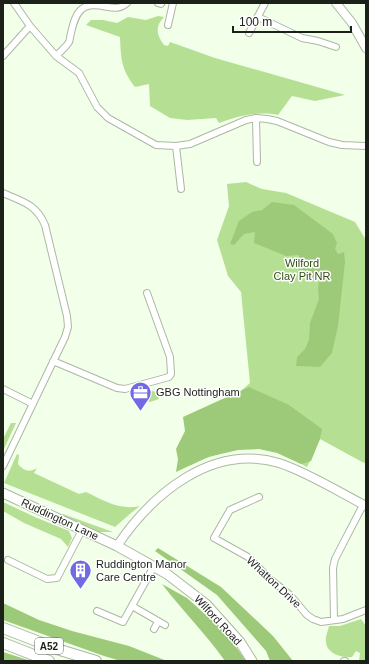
<svg xmlns="http://www.w3.org/2000/svg" width="369" height="664" font-family="Helvetica,sans-serif">
<style>
.green{fill:#b5e094}
.forest{fill:#9dca78}
.lines{fill:none;stroke-linecap:round;stroke-linejoin:round}
.minor-casing{stroke:#acb8a3;stroke-width:8}
.tertiary-casing{stroke:#acb8a3;stroke-width:10}
.secondary-casing{stroke:#acb8a3;stroke-width:11}
.trunk-casing{stroke:#acb8a3;stroke-width:12}
.minor{stroke:#fff;stroke-width:6}
.tertiary{stroke:#fff;stroke-width:8}
.secondary{stroke:#fff;stroke-width:9}
.trunk{stroke:#fff;stroke-width:10}
.labels{text-anchor:middle;stroke-width:3;stroke-linejoin:round;paint-order:stroke}
.shield{fill:#fff;stroke:#5f635d;stroke-width:1}
.shield-label{font-size:10px;font-weight:bold;fill:#1b2018}
.park-label{font-size:11px;fill:#314d14;stroke:#fff}
.poi-label{font-size:11px;fill:#1b2018;stroke:#fff;text-anchor:start}
.street-label{font-size:11px;fill:#1b2018;stroke:#fff}
</style>
<rect width="100%" height="100%" fill="#f2ffe9"/>
<path class="green" d="M158,16L164,17C155,27 156,34 164,45L168,46L170,42L215,58L345,95L315,101L292,96L278,115C257,111 239,116 219,123L216,118L187,120L170,118L150,106L149,84L135,87C121,69 121,59 120,37L86,25L91,20H103L117,23L128,17L146,20Z
M246,182L262,189L286,193L355,222L366,240V462L364,463L320,439L307,467C297,462 286,455 276,452C247,444 217,452 191,465L188,415L241,391L250,383L241,292L228,276L217,240L229,206L227,184Z
M149,390L156,392L159,399L150,402L143,399L141,402L130,397L132,393Z
M11,423H16L3,451V439Z
M17,454L19,455L18,464C24,471 29,473 37,468L34,473L79,494L86,492C103,500 120,511 140,506L131,513L115,527L4,483Z
M3,502L35,517L69,531L72,538L68,547L61,539L24,523L3,511Z
M63,514L113,532H99L62,515Z
M361,619L366,626V661H359L360,653L356,651L352,657C342,658 327,654 326,642C325,637 328,631 329,626H340Z"/>
<path class="forest" d="M272,202L294,205L333,234L337,243L335,249L338,254L344,252L345,262L338,326L332,353L320,367L296,366L297,357L305,349L309,340L310,323L319,299L318,288L320,277L305,276L298,269L299,255L286,256L254,243L255,232L244,234L234,245L230,244L239,221L252,212L262,210Z
M249,387L289,405L322,429L320,439L311,461L301,464L277,453L259,449L238,450L208,457L176,472L178,459L176,449L185,431L183,417Z
M158,548L221,587L273,636L293,661H270L266,651L217,595L155,551Z
M162,584L187,598L226,633L246,661H225C206,634 182,610 162,584Z
M3,603L39,620L72,631L129,646L167,661H121L104,656L3,620Z
M3,652L31,661H3Z"/>
<g class="lines">
<defs>
<path id="minor" d="M14,3L30,26L56,56L79,73L97,107L108,118L156,145L176,146L190,144L246,120L256,118L267,119L277,121L329,142L342,145L366,146
M158,3L161,4
M258,17L302,38L318,41L336,47
M168,25L173,3
M249,33L265,3
M3,56L30,26
M56,56C60,52 66,47 69,42C70,40 70,36 71,33C73,24 76,11 85,7C100,0 115,15 127,3
M256,118L257,162
M176,146L181,189
M3,193C23,202 36,204 45,225L67,316L68,327L65,337L3,466
M53,361L117,388L125,389L169,377L171,374L170,357L147,293
M3,389L33,404
M259,497L230,510L214,538L248,557L271,580L290,595L307,615L313,619L321,622L343,619L366,610
M8,560L47,579L57,578L82,530
M132,606L165,625
M97,611L123,622L154,566
M334,620L333,568L335,559L363,505
M154,629L158,622
M344,661H345"/>
<path id="tertiary" d="M336,3L352,23L366,48
M117,546C152,494 212,443 279,463C307,472 339,492 366,506"/>
<path id="secondary" d="M3,493L117,546L167,574L206,604L240,642L252,661"/>
<path id="trunk" d="M3,628L60,650L96,661
M3,643L49,661"/>
</defs>
<use href="#minor" class="minor-casing"/>
<use href="#tertiary" class="tertiary-casing"/>
<use href="#secondary" class="secondary-casing"/>
<use href="#trunk" class="trunk-casing"/>
<use href="#minor" class="minor"/>
<use href="#tertiary" class="tertiary"/>
<use href="#secondary" class="secondary"/>
<use href="#trunk" class="trunk"/>
</g>
<defs>
<symbol id="office-pin" viewBox="-11 -11 22 30"><path d="M0 17L-7.5 6A9.5 9.5 0 1 1 7.5 6Z" fill="#716ae4" stroke="#fff"/><path d="M-6-3h4V-5.5h4V-3h4V5H-6ZM-1-4.5V-3h2v-1.5ZM-6 0V1H6V0Z" fill="#fff"/></symbol>
<symbol id="building-pin" viewBox="-11 -11 22 30"><path d="M0 17L-7.5 6A9.5 9.5 0 1 1 7.5 6Z" fill="#716ae4" stroke="#fff"/><path d="M-4-6H4V6H1V3H-1V6H-4ZM-2.5-4.3h1.7v1.8h-1.7ZM.8-4.3h1.7v1.8H.8ZM-2.5-1h1.7V.8h-1.7ZM.8-1h1.7V.8H.8Z" fill="#fff"/></symbol>
</defs>
<g fill-rule="evenodd">
<use href="#office-pin" x="128" y="380" width="25" height="34"/>
<use href="#building-pin" x="68" y="558" width="25" height="34"/>
</g>
<g class="labels">
<rect class="shield" x="35" y="638" width="28" height="16" rx="3"/>
<g class="shield-label">
<text x="49" y="650">A52</text>
</g>
<g class="park-label">
<text x="302" y="267">Wilford<tspan x="302" dy="13">Clay Pit NR</tspan></text>
</g>
<g class="poi-label">
<text x="156" y="396">GBG Nottingham</text>
<text x="96" y="568">Ruddington Manor<tspan x="96" dy="13">Care Centre</tspan></text>
</g>
<g class="street-label">
<text transform="translate(60 519) rotate(25)" y="4">Ruddington Lane</text>
<text transform="translate(274 582) rotate(43)" y="4">Whatton Drive</text>
<text transform="translate(218 620) rotate(47)" y="4">Wilford Road</text>
</g>
</g>
<rect width="369" height="664" fill="none" stroke="#1b2018" stroke-width="8"/>
<path d="M233 26v6h118v-6" fill="none" stroke="#1b2018" stroke-width="2"/>
<text x="239" y="26" font-size="12" fill="#1b2018" stroke="#ffffff" stroke-width="3" paint-order="stroke">100 m</text>
</svg>
